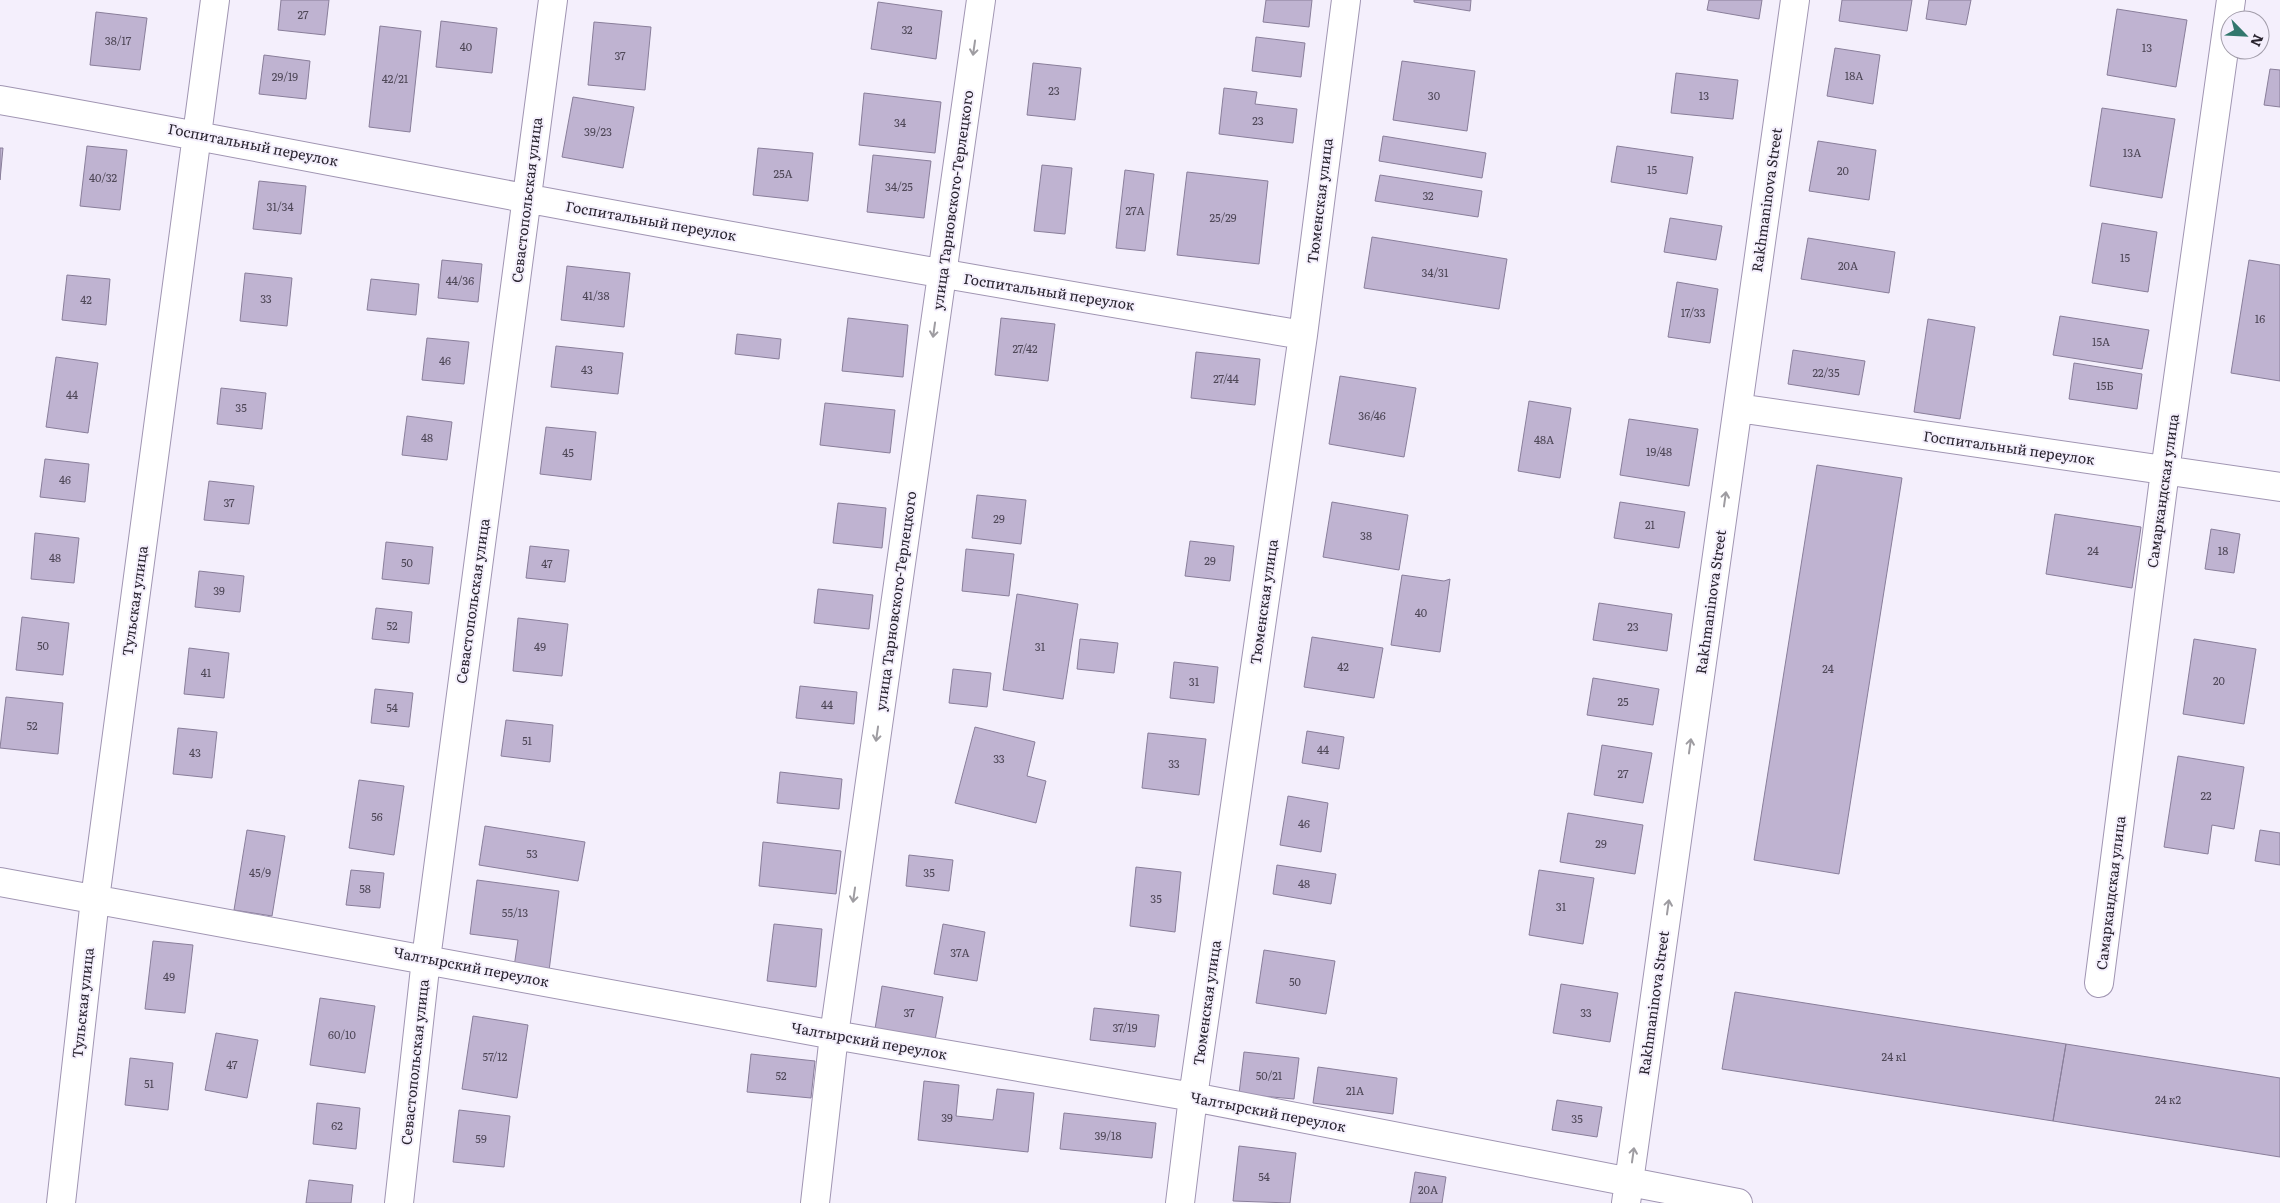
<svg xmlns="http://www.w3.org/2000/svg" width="2280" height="1203" font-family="Literata,serif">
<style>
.building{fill:#bfb3d1;stroke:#897e9a}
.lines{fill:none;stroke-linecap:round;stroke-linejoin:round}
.minor-casing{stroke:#a095b2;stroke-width:30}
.minor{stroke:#fff;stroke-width:28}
.oneway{stroke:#9e9ca1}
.labels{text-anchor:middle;stroke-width:4;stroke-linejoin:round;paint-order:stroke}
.number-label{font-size:11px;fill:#4e4757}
.street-label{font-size:14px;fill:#28232e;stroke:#f4effc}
</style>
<rect width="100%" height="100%" fill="#f4effc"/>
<path class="building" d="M281,0H329L325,35L278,30Z
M1266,0H1312L1309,27L1263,22Z
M1414,0H1471L1470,11L1414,2Z
M1709,0H1762L1759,19L1707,10Z
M1842,0H1912L1907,31L1839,21Z
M1929,0H1971L1966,25L1926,19Z
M878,2L942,11L936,59L871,49Z
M2117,9L2187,20L2176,87L2107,75Z
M96,12L147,18L140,70L90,65Z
M441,21L497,28L492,73L436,67Z
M594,22L651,27L645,90L588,85Z
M380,26L421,31L410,132L369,127Z
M1256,37L1305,43L1301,77L1252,71Z
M1835,48L1880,55L1873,104L1827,96Z
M264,55L310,61L306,99L259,94Z
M1402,61L1475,71L1467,131L1393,120Z
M1033,63L1081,68L1075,120L1027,115Z
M2270,69L2280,70V107L2264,105Z
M1676,73L1738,80L1733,119L1671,113Z
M1224,88L1257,92L1255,104L1297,109L1293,143L1219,134Z
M864,93L941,102L935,153L859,145Z
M573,97L634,107L623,168L562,157Z
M2102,108L2175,119L2162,198L2090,186Z
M1383,136L1486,153L1482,178L1379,161Z
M1818,141L1876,150L1869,200L1809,191Z
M87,146L127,150L120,210L80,206Z
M1617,146L1693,157L1687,194L1611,182Z
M0,148H3L0,180Z
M758,148L813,153L808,201L753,195Z
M873,155L931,161L924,218L867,212Z
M1042,165L1072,168L1065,234L1034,231Z
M1125,170L1154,174L1145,251L1116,248Z
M1187,172L1268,181L1259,264L1177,255Z
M1380,175L1482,191L1478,217L1375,201Z
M259,181L306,186L301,234L253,229Z
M1670,218L1722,226L1716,260L1664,252Z
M2102,223L2157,232L2148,292L2092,283Z
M1372,237L1507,259L1499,309L1364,288Z
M1808,238L1895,252L1889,293L1801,279Z
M442,260L482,264L478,302L438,298Z
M2249,260L2280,265V381L2231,373Z
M567,266L630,273L624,327L561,320Z
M245,273L292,278L287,326L240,321Z
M67,275L110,279L106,325L62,320Z
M371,279L419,284L416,315L367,310Z
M1677,282L1718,289L1710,343L1668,337Z
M2060,316L2149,330L2142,369L2053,355Z
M848,318L908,325L903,377L842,371Z
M1001,318L1055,324L1048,381L995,375Z
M1928,319L1975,327L1960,419L1914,412Z
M737,334L781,339L779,359L735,354Z
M427,338L469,342L464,384L422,380Z
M556,346L623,353L618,394L551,387Z
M1793,350L1865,361L1859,395L1788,384Z
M1196,352L1260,359L1255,405L1191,398Z
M56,357L98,363L88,433L46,427Z
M2074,363L2142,374L2137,409L2069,399Z
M1340,376L1416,388L1404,457L1329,444Z
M221,388L266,393L262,429L217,424Z
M1529,401L1571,408L1560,478L1518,471Z
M825,403L895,410L890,453L820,445Z
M407,416L452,422L447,460L402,455Z
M1629,419L1698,429L1689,486L1620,475Z
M546,427L596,432L591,480L540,474Z
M45,459L89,464L85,502L40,497Z
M1817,465L1902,478L1839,874L1754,860Z
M209,481L254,486L249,524L204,520Z
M977,495L1026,500L1021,544L972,538Z
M1332,502L1408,515L1399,570L1323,557Z
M1620,502L1685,512L1679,548L1614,538Z
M838,503L886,508L882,548L833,543Z
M2055,514L2141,527L2132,588L2046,574Z
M2211,529L2240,534L2234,573L2205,569Z
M35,533L79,538L74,583L31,579Z
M1190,541L1234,546L1230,581L1185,576Z
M386,542L433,547L429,584L382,579Z
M530,546L569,550L565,582L526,578Z
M966,549L1014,554L1009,596L962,591Z
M199,571L244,576L240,612L195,607Z
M1402,575L1444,581L1450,579L1440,652L1391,645Z
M818,589L873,595L869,629L814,623Z
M1017,594L1078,604L1063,699L1003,690Z
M1599,603L1672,614L1667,651L1593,640Z
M376,608L412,612L409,643L372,639Z
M22,617L69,623L63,675L16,670Z
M518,618L568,624L562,676L513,671Z
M1312,637L1383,648L1374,698L1304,687Z
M1080,639L1118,643L1114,673L1077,669Z
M2194,639L2256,649L2244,724L2183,714Z
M189,648L229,653L224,698L184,694Z
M1174,662L1218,667L1214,703L1170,698Z
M953,669L991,673L987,707L949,703Z
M1593,678L1659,689L1653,725L1587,715Z
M800,686L857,692L854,724L796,718Z
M375,689L413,693L409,727L371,723Z
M6,697L63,703L58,754L0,748Z
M506,720L553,725L550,762L501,756Z
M975,727L1035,742L1027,776L1046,781L1036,823L955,803Z
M178,728L217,732L212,778L173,774Z
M1307,731L1344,737L1339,769L1302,763Z
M1148,733L1206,739L1199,795L1142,788Z
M1602,745L1652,753L1643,803L1594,795Z
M2178,756L2244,767L2234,829L2212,825L2208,854L2164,847Z
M780,772L842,779L839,809L777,803Z
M359,780L404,786L394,855L349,848Z
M1288,796L1328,803L1321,852L1280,845Z
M1568,813L1643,825L1635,874L1560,862Z
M485,826L585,842L578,881L479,865Z
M247,830L285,836L272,916L234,910Z
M2260,830L2280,833V865L2255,861Z
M763,842L841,851L836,894L759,886Z
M909,855L953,860L949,891L906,886Z
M1277,865L1336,874L1331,904L1273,894Z
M1136,867L1181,872L1175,932L1130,926Z
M351,870L384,873L380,908L346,905Z
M1539,870L1594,878L1583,944L1529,935Z
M477,880L559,891L549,971L514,967L518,940L470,934Z
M774,924L822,929L816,987L767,981Z
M943,924L985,932L977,981L934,974Z
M153,941L193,945L185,1013L145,1009Z
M1264,950L1335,961L1326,1014L1256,1003Z
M1561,984L1618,993L1610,1042L1553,1033Z
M882,986L943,997L935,1040L875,1029Z
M1735,992L2066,1044L2053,1121L1722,1069Z
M320,998L375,1006L365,1073L310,1065Z
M1094,1008L1159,1015L1155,1047L1090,1040Z
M473,1016L528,1025L517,1098L462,1089Z
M216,1033L258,1040L247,1098L205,1090Z
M2066,1044L2280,1078V1157L2053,1121Z
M1244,1052L1299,1058L1294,1099L1239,1094Z
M751,1054L815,1061L811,1098L747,1092Z
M130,1058L173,1063L168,1110L125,1105Z
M1318,1067L1397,1078L1393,1114L1313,1103Z
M924,1081L959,1085L956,1116L993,1120L997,1089L1034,1093L1028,1152L918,1140Z
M1557,1100L1602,1107L1597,1137L1552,1130Z
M317,1103L360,1108L356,1149L313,1144Z
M459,1110L510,1116L504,1167L453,1162Z
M1064,1113L1156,1123L1152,1158L1060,1149Z
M1239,1146L1296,1153L1290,1203L1233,1201Z
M1415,1172L1446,1177L1442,1203H1410Z
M309,1180L353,1185L351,1203H306Z"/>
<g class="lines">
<defs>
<path id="minor" d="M0,100C177,131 353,166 530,199C787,247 1045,292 1303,335
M1738,408L2280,487
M0,882L834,1035L1193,1097L1738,1203
M2099,983L2165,471L2231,0
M61,1203L95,899L215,0
M399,1203L426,959L553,0
M815,1203L834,1035L981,0
M1180,1203L1193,1097L1303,335L1346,0
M1626,1203L1795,0"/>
</defs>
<use href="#minor" class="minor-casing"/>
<use href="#minor" class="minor"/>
</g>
<defs><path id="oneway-shaft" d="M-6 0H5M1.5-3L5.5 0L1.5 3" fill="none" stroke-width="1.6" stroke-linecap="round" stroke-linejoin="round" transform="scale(1.25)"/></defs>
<g class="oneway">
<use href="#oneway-shaft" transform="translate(974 48) rotate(98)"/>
<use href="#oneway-shaft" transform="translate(934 330) rotate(98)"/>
<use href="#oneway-shaft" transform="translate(1725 499) rotate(-82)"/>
<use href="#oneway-shaft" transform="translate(877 734) rotate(98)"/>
<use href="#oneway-shaft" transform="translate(1690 746) rotate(-82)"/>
<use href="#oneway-shaft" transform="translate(854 895) rotate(98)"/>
<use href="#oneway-shaft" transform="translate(1668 907) rotate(-82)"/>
<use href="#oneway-shaft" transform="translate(1633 1155) rotate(-82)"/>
</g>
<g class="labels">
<g class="number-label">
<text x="303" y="19">27</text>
<text x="907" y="34">32</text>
<text x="118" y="45">38/17</text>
<text x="466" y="51">40</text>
<text x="2147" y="52">13</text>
<text x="620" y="60">37</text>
<text x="1854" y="80">18А</text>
<text x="285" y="81">29/19</text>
<text x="395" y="83">42/21</text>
<text x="1054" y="95">23</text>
<text x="1434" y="100">30</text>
<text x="1704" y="100">13</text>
<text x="1258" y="125">23</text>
<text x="900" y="127">34</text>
<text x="598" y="136">39/23</text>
<text x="2132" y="157">13А</text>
<text x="1652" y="174">15</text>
<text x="1843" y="175">20</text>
<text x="783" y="178">25А</text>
<text x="103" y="182">40/32</text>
<text x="899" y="191">34/25</text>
<text x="1428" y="200">32</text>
<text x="280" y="211">31/34</text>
<text x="1135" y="215">27А</text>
<text x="1223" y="222">25/29</text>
<text x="2125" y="262">15</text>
<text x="1848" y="270">20А</text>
<text x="1435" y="277">34/31</text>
<text x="460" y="285">44/36</text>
<text x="596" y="300">41/38</text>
<text x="266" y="303">33</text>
<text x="86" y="304">42</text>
<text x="1693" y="317">17/33</text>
<text x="2260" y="323">16</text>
<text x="2101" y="346">15А</text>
<text x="1025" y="353">27/42</text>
<text x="445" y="365">46</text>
<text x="587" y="374">43</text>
<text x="1826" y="377">22/35</text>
<text x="1226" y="383">27/44</text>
<text x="2105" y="390">15Б</text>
<text x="72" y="399">44</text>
<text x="241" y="412">35</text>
<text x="1372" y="420">36/46</text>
<text x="427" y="442">48</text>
<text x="1544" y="444">48А</text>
<text x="1659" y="456">19/48</text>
<text x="568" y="457">45</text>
<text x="65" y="484">46</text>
<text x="229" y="507">37</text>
<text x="999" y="523">29</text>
<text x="1650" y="529">21</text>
<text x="1366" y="540">38</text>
<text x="2093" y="555">24</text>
<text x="2223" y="555">18</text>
<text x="55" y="562">48</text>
<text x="1210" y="565">29</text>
<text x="407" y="567">50</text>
<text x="547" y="568">47</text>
<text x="219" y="595">39</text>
<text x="1421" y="617">40</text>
<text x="392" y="630">52</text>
<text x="1633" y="631">23</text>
<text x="43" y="650">50</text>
<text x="540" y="651">49</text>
<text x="1040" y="651">31</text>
<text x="1343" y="671">42</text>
<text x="1828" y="673">24</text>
<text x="206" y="677">41</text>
<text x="2219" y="685">20</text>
<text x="1194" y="686">31</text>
<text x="1623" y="706">25</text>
<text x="827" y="709">44</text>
<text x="392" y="712">54</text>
<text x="32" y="730">52</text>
<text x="527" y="745">51</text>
<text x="1323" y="754">44</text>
<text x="195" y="757">43</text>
<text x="999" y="763">33</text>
<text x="1174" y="768">33</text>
<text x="1623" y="778">27</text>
<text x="2206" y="800">22</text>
<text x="377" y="821">56</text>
<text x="1304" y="828">46</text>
<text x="1601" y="848">29</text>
<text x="532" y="858">53</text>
<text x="260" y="877">45/9</text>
<text x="929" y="877">35</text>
<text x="1304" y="888">48</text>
<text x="365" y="893">58</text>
<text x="1156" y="903">35</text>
<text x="1561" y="911">31</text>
<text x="515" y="917">55/13</text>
<text x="960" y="957">37А</text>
<text x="169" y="981">49</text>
<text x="1295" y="986">50</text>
<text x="909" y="1017">37</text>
<text x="1586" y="1017">33</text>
<text x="1125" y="1032">37/19</text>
<text x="342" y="1039">60/10</text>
<text x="495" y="1061">57/12</text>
<text x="1894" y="1061">24 к1</text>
<text x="232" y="1069">47</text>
<text x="781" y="1080">52</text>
<text x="1269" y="1080">50/21</text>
<text x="149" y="1088">51</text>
<text x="1355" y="1095">21А</text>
<text x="2168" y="1104">24 к2</text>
<text x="947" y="1122">39</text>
<text x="1577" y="1123">35</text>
<text x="337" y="1130">62</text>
<text x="1108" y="1140">39/18</text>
<text x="481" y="1143">59</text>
<text x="1264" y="1181">54</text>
<text x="1428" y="1194">20А</text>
</g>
<g class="street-label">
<text transform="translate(253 145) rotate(11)" y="5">Госпитальный переулок</text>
<text transform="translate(527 200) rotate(-83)" y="5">Севастопольская улица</text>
<text transform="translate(953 200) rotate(-82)" y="5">улица Тарновского-Терлецкого</text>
<text transform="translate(1767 200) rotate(-82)" y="5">Rakhmaninova Street</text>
<text transform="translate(1320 201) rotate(-83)" y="5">Тюменская улица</text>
<text transform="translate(651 221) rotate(10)" y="5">Госпитальный переулок</text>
<text transform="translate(1049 292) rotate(9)" y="5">Госпитальный переулок</text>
<text transform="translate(2009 448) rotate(8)" y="5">Госпитальный переулок</text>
<text transform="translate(2163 491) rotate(-82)" y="5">Самаркандская улица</text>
<text transform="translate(135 601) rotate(-82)" y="5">Тульская улица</text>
<text transform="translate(473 601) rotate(-82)" y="5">Севастопольская улица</text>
<text transform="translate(896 601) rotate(-82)" y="5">улица Тарновского-Терлецкого</text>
<text transform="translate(1264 602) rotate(-82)" y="5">Тюменская улица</text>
<text transform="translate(1711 602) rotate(-82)" y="5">Rakhmaninova Street</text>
<text transform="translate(2111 893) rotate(-83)" y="5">Самаркандская улица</text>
<text transform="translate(471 967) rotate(11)" y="5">Чалтырский переулок</text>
<text transform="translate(83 1003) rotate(-84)" y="5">Тульская улица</text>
<text transform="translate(1207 1003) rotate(-82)" y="5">Тюменская улица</text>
<text transform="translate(1654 1003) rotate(-82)" y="5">Rakhmaninova Street</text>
<text transform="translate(869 1041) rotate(10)" y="5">Чалтырский переулок</text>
<text transform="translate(415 1062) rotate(-84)" y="5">Севастопольская улица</text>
<text transform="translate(1268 1112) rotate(11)" y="5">Чалтырский переулок</text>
</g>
</g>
<g transform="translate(2245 35) rotate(114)"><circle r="24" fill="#f4effc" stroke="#a29daa"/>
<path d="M0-4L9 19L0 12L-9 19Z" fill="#32776d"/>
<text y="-8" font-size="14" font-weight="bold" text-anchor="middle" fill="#28232e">N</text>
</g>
</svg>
